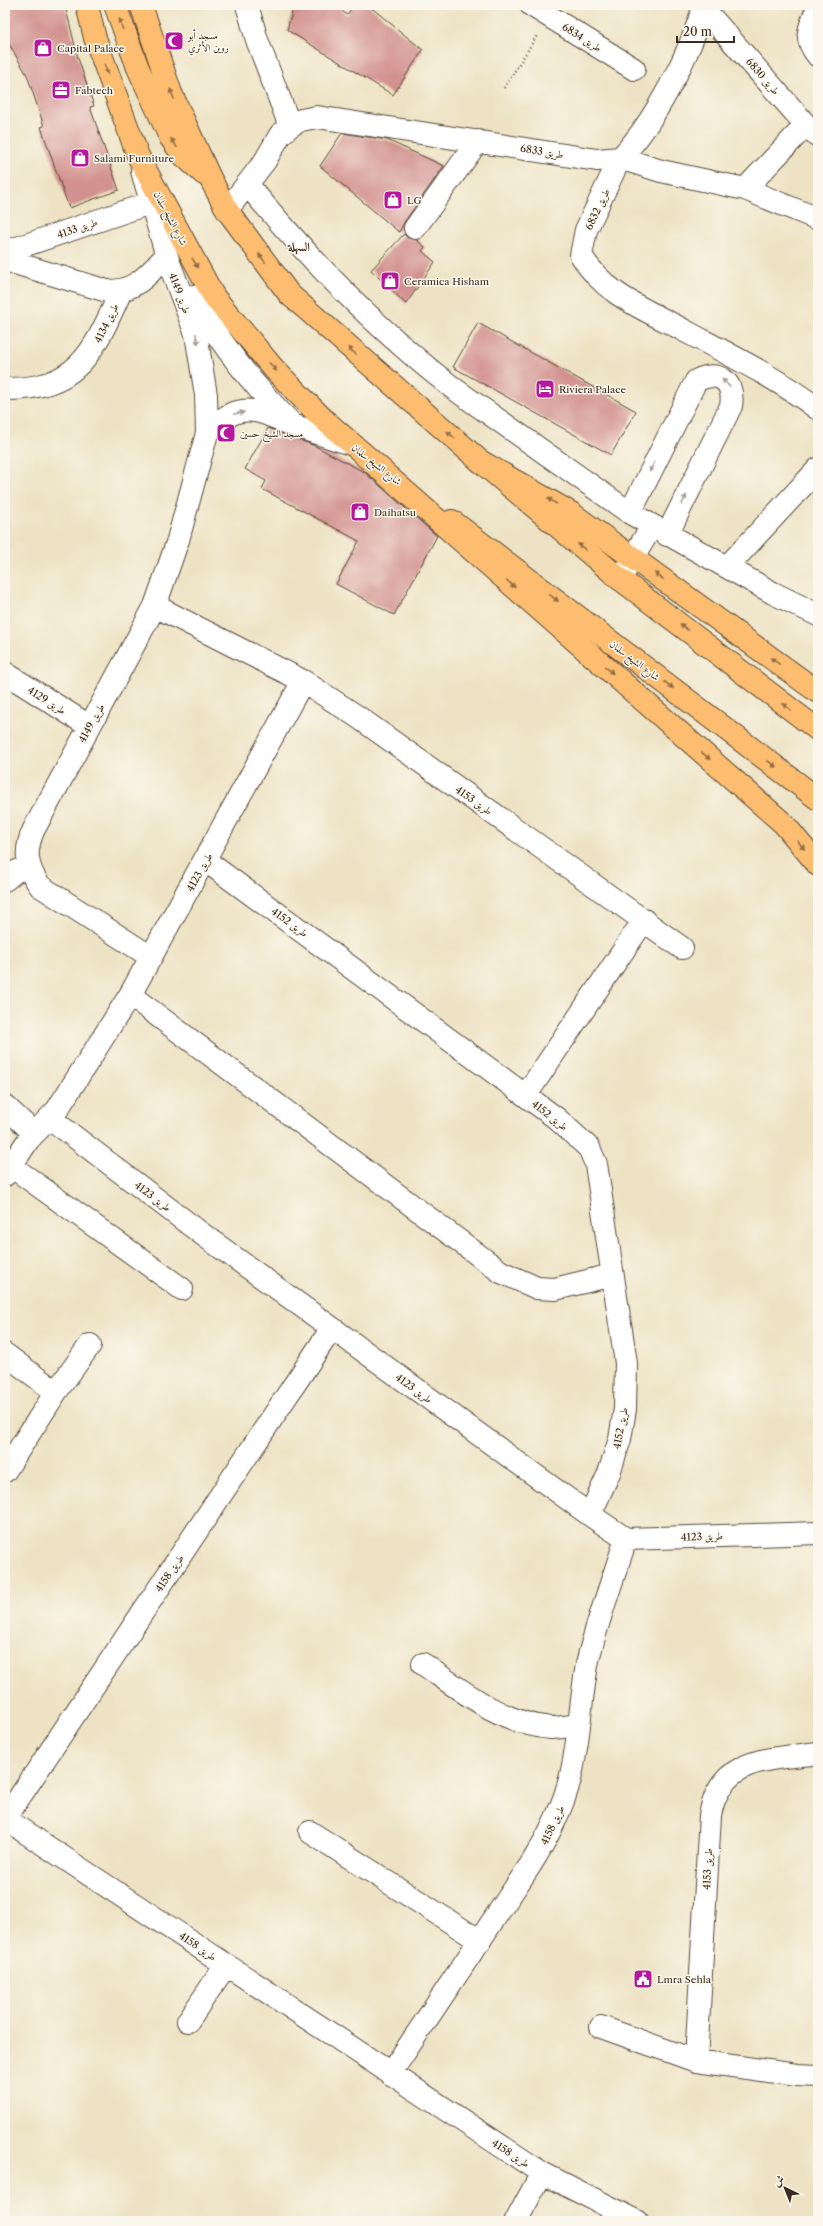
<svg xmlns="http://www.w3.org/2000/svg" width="823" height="2226" font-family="'Libre Caslon Text',Amiri,serif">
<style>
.building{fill:#d2918e}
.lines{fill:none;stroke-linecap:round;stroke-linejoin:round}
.minor-casing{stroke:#564637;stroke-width:24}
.major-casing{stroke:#564637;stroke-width:24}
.highway-casing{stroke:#564637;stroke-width:24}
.path{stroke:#564637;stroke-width:2.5;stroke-dasharray:1 3;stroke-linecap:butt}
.minor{stroke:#fff;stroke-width:22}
.major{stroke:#fcbd6f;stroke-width:22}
.highway{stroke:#fcbd6f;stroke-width:22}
.oneway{fill:#926c42}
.oneway2{fill:#a79f9a}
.labels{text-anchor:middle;stroke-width:3;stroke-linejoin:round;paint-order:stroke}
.poi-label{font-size:10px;fill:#3b2a1e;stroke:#fbf7ec;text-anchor:start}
.street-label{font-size:10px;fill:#3b2a1e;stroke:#fbf7ec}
.quarter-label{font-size:12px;font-weight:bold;fill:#3b2a1e;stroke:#fbf7ec}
</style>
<rect width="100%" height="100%" fill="#fbf7ec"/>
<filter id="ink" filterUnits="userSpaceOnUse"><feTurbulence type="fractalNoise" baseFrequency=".025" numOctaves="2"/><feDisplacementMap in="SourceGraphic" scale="8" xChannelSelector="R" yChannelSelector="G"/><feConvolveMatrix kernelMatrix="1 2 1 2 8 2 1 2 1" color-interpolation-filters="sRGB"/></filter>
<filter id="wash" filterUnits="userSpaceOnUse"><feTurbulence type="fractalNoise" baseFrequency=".012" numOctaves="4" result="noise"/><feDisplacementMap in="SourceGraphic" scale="16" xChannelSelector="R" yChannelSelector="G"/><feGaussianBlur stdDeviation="0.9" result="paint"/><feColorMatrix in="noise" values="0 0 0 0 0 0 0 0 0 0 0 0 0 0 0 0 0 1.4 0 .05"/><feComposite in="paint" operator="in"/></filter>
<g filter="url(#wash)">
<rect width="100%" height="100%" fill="#ede3c4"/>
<g id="blocks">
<path class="building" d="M5,5H65L78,58L94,106L90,107L119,190L69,208L41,127L44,126L27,75L5,37Z
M294,5H335L347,15L354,5H368L423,50L393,95L287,30Z
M342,133L387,140L444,166L405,221L399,232L320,166Z
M404,234L408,238L417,240L425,247L422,251L435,262L406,304L371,270Z
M478,323L636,411L611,455L453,367Z
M268,428L315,446L364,472L437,536L394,615L336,584L359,541L262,489L266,481L245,469Z"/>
</g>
</g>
<g filter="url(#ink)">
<use href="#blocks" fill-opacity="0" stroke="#564637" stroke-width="1"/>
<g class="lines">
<defs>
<path id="minor" d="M531,5L634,69
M818,7C810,27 802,37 818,56
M703,8L806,125L818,136
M290,126L301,120L317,117L597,160L620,158C654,124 691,52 704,5
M142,171L168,260L196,334L206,395L207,433L178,540L155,606L34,829C24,850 26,867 40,886L151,957
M247,184C309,259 376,329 453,388L630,513L773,593L818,615
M745,189L806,125
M227,210L265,161L280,135L290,126L257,40L247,5
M818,219L745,189L661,171L620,158L586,230L581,255C604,295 645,309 685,331C730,355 777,378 818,409
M415,228L478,141
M5,252L150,203
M5,260L107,291C136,292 147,275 166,256
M193,296C221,345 253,386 293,425
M5,389C79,390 94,351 121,291
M207,433C216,425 225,415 237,412C258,406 276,419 295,426C314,432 332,438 351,444
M630,513L696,381C718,369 735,381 731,406L667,535
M727,567L818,469
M620,579L652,526
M155,606L303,681L358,717L682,948
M5,673L89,726
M206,861L556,1118L589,1148L596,1164L626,1363L625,1409L620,1439L609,1473L590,1515
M5,880L15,872L29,866
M130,995L501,1272L537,1288L555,1289L612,1275
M526,1095L644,920
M5,1106L34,1133
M51,1119L202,1234L590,1515L626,1539L818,1533
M11,1166L182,1289
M5,1175L29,1139L57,1110L130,995L303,681
M5,1354L56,1392
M5,1471L56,1392L90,1345
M423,1664C462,1691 503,1724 551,1728C560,1728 570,1726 579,1725
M5,1819L542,2173L637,2221
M5,1819L332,1328
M310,1832L480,1941
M188,2021L226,1965
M601,2027L696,2061L797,2075L818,2076
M696,2061L710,1815C721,1756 769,1760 818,1753
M390,2074L531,1864C548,1837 562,1810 570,1779C580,1740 580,1699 588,1660C598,1618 613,1579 626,1539
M516,2221L542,2173"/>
<path id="major" d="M87,5L95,38L138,156L214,297L274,369L322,418L381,469
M115,5L138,68L170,137L182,154L204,174
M141,5L171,93L211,180L227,210L289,294L480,461L620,579L818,730
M452,521L818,799"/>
<path id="highway" d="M366,457L784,824L818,865
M480,461L571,513L818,692"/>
</defs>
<use href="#minor" class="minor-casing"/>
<use href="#major" class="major-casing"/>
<use href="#highway" class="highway-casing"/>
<path class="path" d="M504,88L538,34"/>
<use href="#minor" class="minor"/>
<use href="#major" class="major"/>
<use href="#highway" class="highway"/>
</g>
<defs><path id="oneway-solid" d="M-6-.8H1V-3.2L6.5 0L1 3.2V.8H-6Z"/></defs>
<g class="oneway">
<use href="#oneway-solid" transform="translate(121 24) rotate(-108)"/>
<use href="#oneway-solid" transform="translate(106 69) rotate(71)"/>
<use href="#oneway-solid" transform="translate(172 94) rotate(-112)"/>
<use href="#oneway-solid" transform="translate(174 143) rotate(-125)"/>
<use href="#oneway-solid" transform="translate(262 258) rotate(-127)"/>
<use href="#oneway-solid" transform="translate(195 263) rotate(60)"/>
<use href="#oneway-solid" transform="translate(352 351) rotate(-139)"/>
<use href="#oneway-solid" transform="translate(273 367) rotate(48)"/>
<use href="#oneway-solid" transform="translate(451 435) rotate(-139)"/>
<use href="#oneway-solid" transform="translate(552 501) rotate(-149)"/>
<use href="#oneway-solid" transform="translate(582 547) rotate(-140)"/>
<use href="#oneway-solid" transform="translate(659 576) rotate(-144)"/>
<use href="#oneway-solid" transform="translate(511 584) rotate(41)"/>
<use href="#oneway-solid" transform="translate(554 598) rotate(37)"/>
<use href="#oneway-solid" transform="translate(684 627) rotate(-142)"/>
<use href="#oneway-solid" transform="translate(775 661) rotate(-144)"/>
<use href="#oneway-solid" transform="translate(609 670) rotate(41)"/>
<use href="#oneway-solid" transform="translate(669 685) rotate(37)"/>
<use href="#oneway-solid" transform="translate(787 707) rotate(-142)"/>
<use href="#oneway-solid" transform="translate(706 756) rotate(41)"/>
<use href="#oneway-solid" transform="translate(772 764) rotate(37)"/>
<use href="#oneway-solid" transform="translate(801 845) rotate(50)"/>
</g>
<g class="oneway2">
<use href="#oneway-solid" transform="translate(197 339) rotate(77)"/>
<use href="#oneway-solid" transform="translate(726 383) rotate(-134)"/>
<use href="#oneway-solid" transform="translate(239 413) rotate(-12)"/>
<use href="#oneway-solid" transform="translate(652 467) rotate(116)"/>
<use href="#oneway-solid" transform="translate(684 500) rotate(-64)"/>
</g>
</g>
<defs>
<symbol id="mosque-square" viewBox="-11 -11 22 22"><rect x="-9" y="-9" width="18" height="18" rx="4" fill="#b5179e" stroke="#fbf7ec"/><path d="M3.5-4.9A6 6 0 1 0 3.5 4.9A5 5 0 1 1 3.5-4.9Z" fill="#fff"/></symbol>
<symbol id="shop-square" viewBox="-11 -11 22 22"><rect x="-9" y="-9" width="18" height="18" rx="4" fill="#b5179e" stroke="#fbf7ec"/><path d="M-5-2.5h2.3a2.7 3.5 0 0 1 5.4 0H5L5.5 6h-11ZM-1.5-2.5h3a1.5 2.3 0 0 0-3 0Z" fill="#fff"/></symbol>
<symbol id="office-square" viewBox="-11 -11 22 22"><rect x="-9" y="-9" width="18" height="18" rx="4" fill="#b5179e" stroke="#fbf7ec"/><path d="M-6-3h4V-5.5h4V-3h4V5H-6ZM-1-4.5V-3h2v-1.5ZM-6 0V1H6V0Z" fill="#fff"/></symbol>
<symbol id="hotel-square" viewBox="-11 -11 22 22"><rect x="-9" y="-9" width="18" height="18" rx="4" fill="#b5179e" stroke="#fbf7ec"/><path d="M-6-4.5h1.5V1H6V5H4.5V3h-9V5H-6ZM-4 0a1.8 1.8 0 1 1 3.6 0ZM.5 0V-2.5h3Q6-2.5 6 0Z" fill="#fff"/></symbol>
<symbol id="civic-square" viewBox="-11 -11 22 22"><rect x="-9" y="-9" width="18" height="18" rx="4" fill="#b5179e" stroke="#fbf7ec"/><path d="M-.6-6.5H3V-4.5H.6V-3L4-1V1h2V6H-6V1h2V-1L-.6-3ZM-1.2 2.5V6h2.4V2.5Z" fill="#fff"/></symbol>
</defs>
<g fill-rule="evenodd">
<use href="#mosque-square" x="163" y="30" width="22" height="22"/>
<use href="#shop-square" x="32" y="37" width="22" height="22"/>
<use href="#office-square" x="50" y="79" width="22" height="22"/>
<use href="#shop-square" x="69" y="147" width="22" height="22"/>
<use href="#shop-square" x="382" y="189" width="22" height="22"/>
<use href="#shop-square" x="379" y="270" width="22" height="22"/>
<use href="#hotel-square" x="534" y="378" width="22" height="22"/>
<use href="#mosque-square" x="215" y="422" width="22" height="22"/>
<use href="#shop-square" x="349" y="501" width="22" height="22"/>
<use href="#civic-square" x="632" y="1968" width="22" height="22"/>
</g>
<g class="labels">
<g class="poi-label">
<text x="188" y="39">مسجد أبو<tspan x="188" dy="12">روين الأثري</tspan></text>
<text x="57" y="52">Capital Palace</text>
<text x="75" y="94">Fabtech</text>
<text x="94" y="162">Salami Furniture</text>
<text x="407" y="204">LG</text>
<text x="404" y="285">Ceramica Hisham</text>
<text x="559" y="393">Riviera Palace</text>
<text x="240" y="437">مسجد الشيخ حسين</text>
<text x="374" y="516">Daihatsu</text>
<text x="657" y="1983">Lmra Sehla</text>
</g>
<g class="street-label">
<text transform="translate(582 37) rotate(32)" y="4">طريق 6834</text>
<text transform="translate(763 76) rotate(49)" y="4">طريق 6830</text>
<text transform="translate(542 151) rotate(9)" y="4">طريق 6833</text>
<text transform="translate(597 209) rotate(-65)" y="4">طريق 6832</text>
<text transform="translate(171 218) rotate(62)" y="4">شارع الشيخ سلمان</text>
<text transform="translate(77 228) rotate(-19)" y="4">طريق 4133</text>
<text transform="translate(180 293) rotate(69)" y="4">طريق 4149</text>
<text transform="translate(106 323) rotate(-64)" y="4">طريق 4134</text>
<text transform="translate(377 464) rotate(38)" y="4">شارع الشيخ سلمان</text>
<text transform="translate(635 660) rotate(37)" y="4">شارع الشيخ سلمان</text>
<text transform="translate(47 700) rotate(32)" y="4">طريق 4129</text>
<text transform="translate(91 723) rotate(-61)" y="4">طريق 4149</text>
<text transform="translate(474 800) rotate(35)" y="4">طريق 4153</text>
<text transform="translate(199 872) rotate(-61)" y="4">طريق 4123</text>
<text transform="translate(290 922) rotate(36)" y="4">طريق 4152</text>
<text transform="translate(550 1115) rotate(38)" y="4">طريق 4152</text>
<text transform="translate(153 1196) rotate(37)" y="4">طريق 4123</text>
<text transform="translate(414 1388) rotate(36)" y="4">طريق 4123</text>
<text transform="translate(620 1428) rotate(-79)" y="4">طريق 4152</text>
<text transform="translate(702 1536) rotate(-2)" y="4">طريق 4123</text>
<text transform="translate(169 1573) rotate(-56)" y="4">طريق 4158</text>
<text transform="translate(552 1825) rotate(-65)" y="4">طريق 4158</text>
<text transform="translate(707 1869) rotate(-87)" y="4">طريق 4153</text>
<text transform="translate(198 1946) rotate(34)" y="4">طريق 4158</text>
<text transform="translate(511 2153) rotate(33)" y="4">طريق 4158</text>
</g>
<g class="quarter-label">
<text x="299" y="251">السهلة</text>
</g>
</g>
<rect width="823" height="2226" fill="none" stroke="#fbf7ec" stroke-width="20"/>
<g transform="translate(785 2188) rotate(317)" stroke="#fbf7ec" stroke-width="3" paint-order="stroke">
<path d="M0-3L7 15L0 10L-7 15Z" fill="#3b2a1e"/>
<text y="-6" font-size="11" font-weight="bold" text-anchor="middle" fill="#3b2a1e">ش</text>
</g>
<path d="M677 36v6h57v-6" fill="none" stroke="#3b2a1e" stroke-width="2"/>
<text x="683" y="36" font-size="12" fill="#3b2a1e" stroke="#fbf7ec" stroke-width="3" paint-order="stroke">20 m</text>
</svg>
